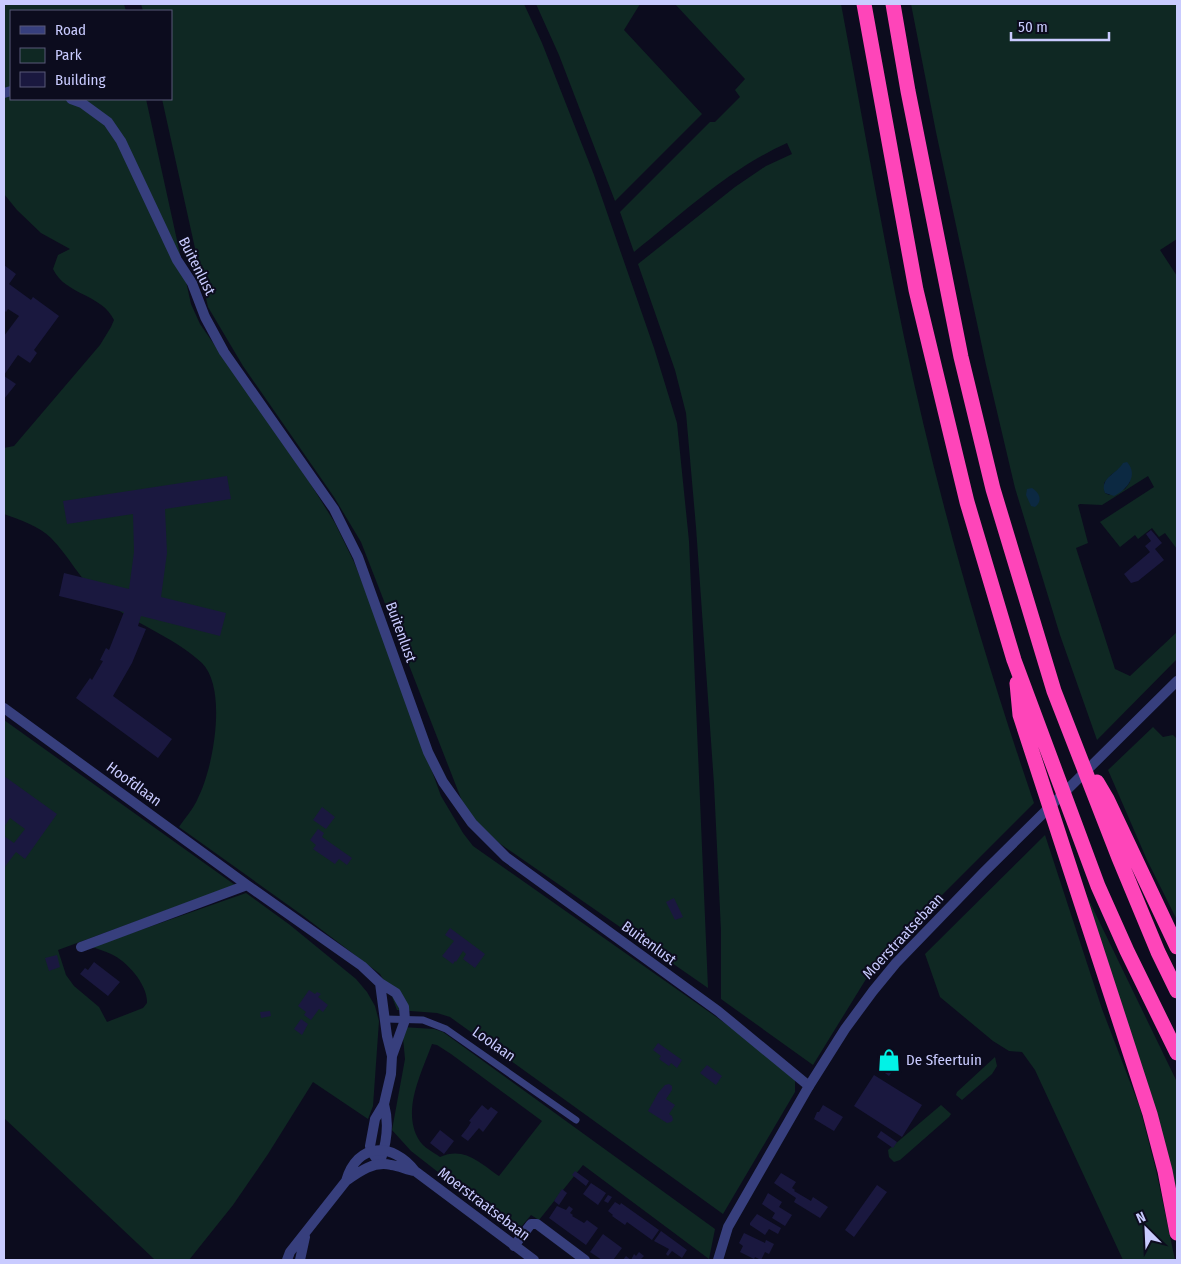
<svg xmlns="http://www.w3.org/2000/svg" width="1181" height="1264" font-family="'Fira Sans Condensed',sans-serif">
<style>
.green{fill:#0f2823;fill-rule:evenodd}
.water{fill:#0c2942}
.building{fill:#1a183f}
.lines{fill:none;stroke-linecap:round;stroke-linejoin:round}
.service{stroke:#373f7d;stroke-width:7}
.minor{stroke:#373f7d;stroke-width:10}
.tertiary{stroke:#373f7d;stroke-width:10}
.motorway{stroke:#fe45b9;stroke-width:15}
.labels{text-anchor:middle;stroke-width:4;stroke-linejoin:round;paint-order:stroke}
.street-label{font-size:15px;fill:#c9cbff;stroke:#0c0c1e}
.poi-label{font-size:15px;fill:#c9cbff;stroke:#0c0c1e;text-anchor:start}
</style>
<rect width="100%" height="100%" fill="#0c0c1e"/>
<path class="green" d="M4,4H124L126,11H11V99H146L191,304L200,324L310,483L335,523L354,562L378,622L441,796L463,833L473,846L786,1066L795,1081V1092L723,1214L450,1017L437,1013L397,1010L390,991L380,974L302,915L179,827C185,818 194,808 198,798C213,769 228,689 202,663C172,635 131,623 100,597C80,580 69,556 51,538C39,526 20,520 4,514V448L14,446L100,345L111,327L114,320C102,294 65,295 53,269L58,255L70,249L41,233L17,210L4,194Z
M141,4H524L542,43L594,175L654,348L677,423L689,541L708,988L499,843L474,820L462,801L361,542L334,497L243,366L208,307L162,99H171V11H143Z
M536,4H640L624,30L702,114L615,201L559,55Z
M675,4H841C862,115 881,227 904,337C937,495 982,651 1034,803L879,958L813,1065L721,999V931L714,784L696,527L686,413L675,370L638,264L735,187L766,166L792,154L787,143C729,169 683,213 634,252L620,212L710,122H715L740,97L735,90L745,79Z
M911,4H1177V239L1160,250L1177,276V549L1165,533L1159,537L1152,528L1138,539L1135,535L1120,547L1100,522L1154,487L1148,476L1102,505L1080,504L1078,505L1088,543L1076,548L1115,669L1130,676L1177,632V659L1097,740L1060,635L1015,488L986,365L936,132ZM1119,469L1130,482L1125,489L1109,495L1105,493L1104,483L1111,475Z
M4,720L235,885L58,950L66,975L74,986L99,1007L107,1022L143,1008L147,1003C148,985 127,961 111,954C105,951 98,949 92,947L246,893L290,925L356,979L367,992L375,1006L379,1021L373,1106L368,1119L313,1082L268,1154L233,1205L189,1260H155L153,1258L4,1118Z
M1153,727L1163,737L1173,735L1177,739V920L1147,860L1108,770Z
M1045,835L1102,1009L1140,1108L1156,1170L1175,1260H1123L1035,1070L1022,1052L1009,1051L993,1041L940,997L925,954Z
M1070,861L1177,1082V1207Z
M402,1027L434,1029L443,1032L715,1229L709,1259L583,1165L539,1220L531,1215L516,1233L411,1151L392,1130L405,1059ZM432,1044L437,1045L451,1054L542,1121L499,1176C480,1163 464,1146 440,1157C433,1152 423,1147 419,1140C401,1111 422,1072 432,1044Z
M995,1057L997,1066L992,1074L962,1100L956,1095L957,1092Z
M941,1105L951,1114L949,1117L900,1160L894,1162L889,1157L888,1150Z"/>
<path class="water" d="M1127,462C1139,475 1127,490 1114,496L1105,493C1099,478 1117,474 1123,463Z
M1032,488C1040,493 1043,501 1035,507L1031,506L1026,495L1027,489Z"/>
<path class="building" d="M4,265L16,274L9,284L31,300L33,297L59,316L34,350L37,353L30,363L18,355L4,375V336L19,316L8,309L6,312L4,310Z
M4,376L16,384L4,399Z
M227,476L231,499L165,509L167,553L161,597L226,613L220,636L141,616L138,626L146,629L132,663L113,696L172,739L158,758L76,698L90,678L92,680L103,661L100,660L106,648L109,650L124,612L59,596L64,573L129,589L134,552L133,514L67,524L63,501Z
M1151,530L1162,543L1155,549L1164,560L1138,581L1131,583L1124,574L1150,552L1145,546L1151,541L1146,534Z
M4,776L57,814L25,859L16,852L4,868V836L14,843L25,829L10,818L4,827Z
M322,807L335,817L326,829L313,820Z
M318,829L324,833L322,837L352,858L347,865L339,859L335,864L313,849L316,845L310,840Z
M674,898L683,917L675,920L666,902Z
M450,928L485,954L475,968L463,959L466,954L463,951L456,962L455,961L453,964L442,956L454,941L445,935Z
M57,955L60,967L49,971L45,958Z
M94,962L120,982L108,996L80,974L85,968L88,970Z
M309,990L315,994L317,992L321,994L318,997L328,1005L323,1012L319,1009L311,1020L304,1015L306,1012L298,1006Z
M270,1011L271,1016L261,1018L260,1012Z
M301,1019L308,1024L302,1035L294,1029Z
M658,1043L682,1060L677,1068L671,1063L669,1066L659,1059L661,1056L653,1050Z
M888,1052L900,1060L889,1076L878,1068Z
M707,1065L722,1076L716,1085L700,1073Z
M874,1075L922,1105L902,1137L854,1106Z
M669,1084L672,1086V1090L666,1099L675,1105L669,1114L672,1116L673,1120L671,1122L667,1123L648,1111L658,1093L665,1085Z
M482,1105L488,1110L491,1107L498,1112L483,1132L479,1128L468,1141L461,1136L468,1127L471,1122L469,1121Z
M823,1105L843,1117L834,1131L814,1119L817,1112H819Z
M440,1130L454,1141L444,1154L430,1143Z
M881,1131L897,1142L893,1148L877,1137Z
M575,1171L589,1181L586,1186L572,1175Z
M781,1173L796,1182L792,1188L795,1190L794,1191L811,1201L813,1197L828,1207L820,1218L794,1202L796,1198L774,1183Z
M591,1183L606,1193L598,1205L583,1194Z
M877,1185L887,1192L854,1237L845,1230Z
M562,1189L567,1193L559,1205L554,1201Z
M768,1193L782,1202L779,1207L792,1215L785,1226L772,1218L775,1213L762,1204Z
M608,1195L612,1197L608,1203L604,1201Z
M615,1202L620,1205L621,1203L659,1230L652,1240L627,1222L625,1225L612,1216L613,1215L608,1211Z
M557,1206L566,1210L569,1206L573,1209L570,1213L573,1215L572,1216L584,1223L587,1220L598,1228L586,1245L549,1218Z
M757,1214L781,1228L778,1234L769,1229L765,1235L750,1225V1223Z
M661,1231L687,1250L682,1258L672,1251L668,1256L666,1254L669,1249L654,1241Z
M744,1233L765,1243L766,1240L774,1244L769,1254L765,1252L761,1260L755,1257L754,1259L740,1252L743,1246L739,1243Z
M603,1234L622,1248L613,1260H602L590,1252Z
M639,1252L644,1256L640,1260H623L626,1256L631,1260L634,1254L636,1256Z"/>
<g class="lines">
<path class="service" d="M385,1019L423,1020L446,1029L576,1120"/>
<path class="minor" d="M4,93L11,91
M71,99L82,103L108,122L121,141L177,260L192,283L205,317L224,352L334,509L358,557L428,752L443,782L472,823L506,857L718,1011L809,1086
M4,708L247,885L362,966L380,983L396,993L404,1007L405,1020L392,1056L391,1074L384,1104L375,1119L370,1146L371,1151L380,1164
M81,947L247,885
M380,983L387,1036L392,1056
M381,1159C387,1141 389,1122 384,1104
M514,1246L531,1224H537L585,1260"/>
<path class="tertiary" d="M346,1181C357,1142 393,1142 415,1171L534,1260
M287,1260L290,1252L346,1181C360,1171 374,1161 391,1165C400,1166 407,1170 415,1171
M300,1260L305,1237
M718,1260L728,1227L809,1086L845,1029L873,991L896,963L984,872L1177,681"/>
<path class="motorway" d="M864,4L916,290L967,502L1014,660L1098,886L1127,951L1177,1053
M893,4L908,91L961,357L993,489L1054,691L1119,858L1158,952L1177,991
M1017,683L1020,715L1150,1114L1165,1171L1177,1233
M1097,782L1107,799L1177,947"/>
</g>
<defs>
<symbol id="shop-bare" viewBox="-9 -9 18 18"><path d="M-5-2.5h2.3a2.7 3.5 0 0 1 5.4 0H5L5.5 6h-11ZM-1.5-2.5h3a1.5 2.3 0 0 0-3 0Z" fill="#02f2e6" stroke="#0c0c1e" stroke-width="2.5" paint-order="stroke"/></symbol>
</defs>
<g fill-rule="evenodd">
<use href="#shop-bare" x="873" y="1044" width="32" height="32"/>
</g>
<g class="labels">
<g class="street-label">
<text transform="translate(197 266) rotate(63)" y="5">Buitenlust</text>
<text transform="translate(401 632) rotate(70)" y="5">Buitenlust</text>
<text transform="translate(134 784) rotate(36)" y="5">Hoofdlaan</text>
<text transform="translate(903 936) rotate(-47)" y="5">Moerstraatsebaan</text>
<text transform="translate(649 943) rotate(36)" y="5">Buitenlust</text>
<text transform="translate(494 1044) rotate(35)" y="5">Loolaan</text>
<text transform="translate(484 1204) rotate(37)" y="5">Moerstraatsebaan</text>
</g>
<g class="poi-label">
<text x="906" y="1065">De Sfeertuin</text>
</g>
</g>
<rect width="1181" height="1264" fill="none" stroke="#c9cbff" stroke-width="10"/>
<rect x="10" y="10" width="162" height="90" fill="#0c0c1e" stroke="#585878"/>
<rect x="20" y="26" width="25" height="8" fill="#373f7d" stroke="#585878"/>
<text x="55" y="35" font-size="15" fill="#c9cbff">Road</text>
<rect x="20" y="48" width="25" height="15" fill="#0f2823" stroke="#585878"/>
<text x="55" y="60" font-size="15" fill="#c9cbff">Park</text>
<rect x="20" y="72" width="25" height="15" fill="#1a183f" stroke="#585878"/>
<text x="55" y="85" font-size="15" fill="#c9cbff">Building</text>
<g transform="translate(1146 1229) rotate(336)" stroke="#0c0c1e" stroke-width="4" paint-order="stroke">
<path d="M0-4L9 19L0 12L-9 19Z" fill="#c9cbff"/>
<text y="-8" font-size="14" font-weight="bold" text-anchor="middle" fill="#c9cbff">N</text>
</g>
<path d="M1011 32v8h98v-8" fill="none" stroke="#c9cbff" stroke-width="2.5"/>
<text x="1018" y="32" font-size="15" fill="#c9cbff" stroke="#0c0c1e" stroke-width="4" paint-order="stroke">50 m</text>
</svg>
